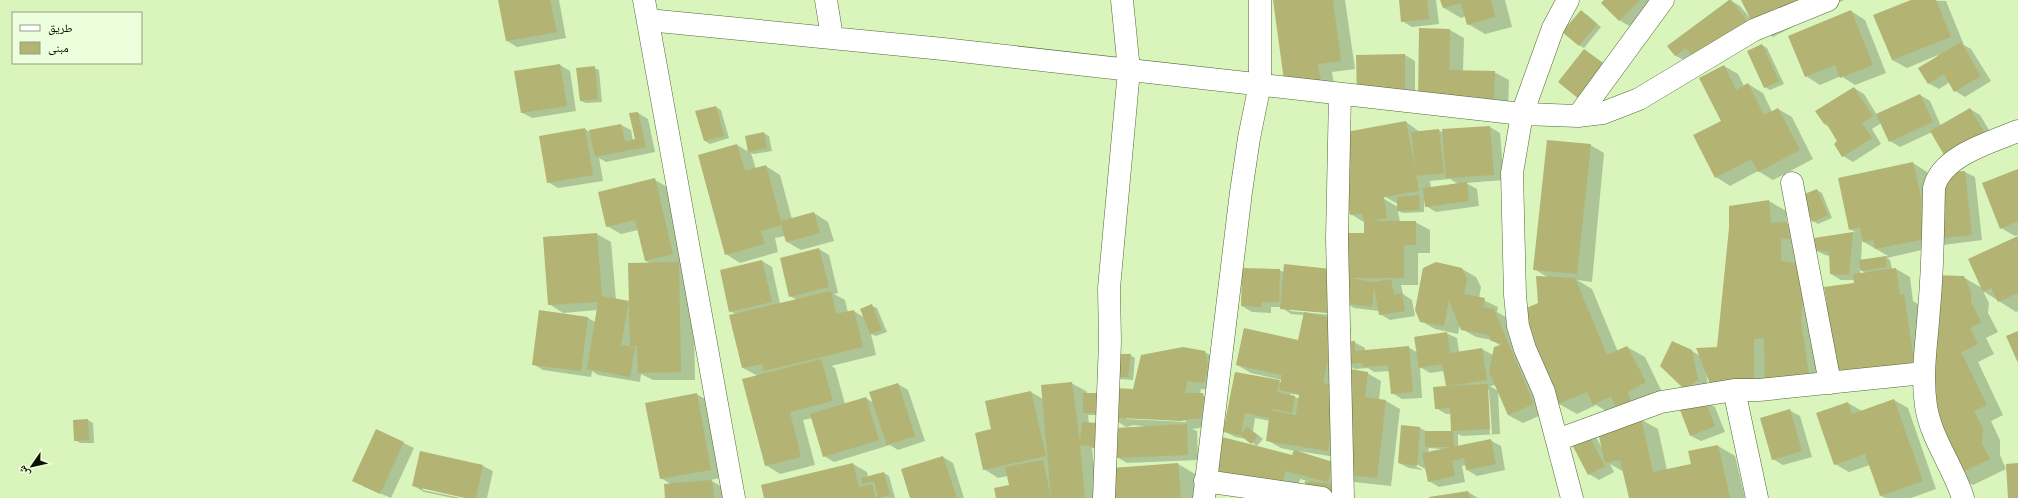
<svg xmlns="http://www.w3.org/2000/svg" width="2018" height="498" font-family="Lora,'Noto Naskh Arabic',serif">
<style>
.shadow{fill:#0003;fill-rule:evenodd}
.building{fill:#b3b373}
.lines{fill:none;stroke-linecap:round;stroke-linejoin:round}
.minor-casing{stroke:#526936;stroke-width:23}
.secondary-casing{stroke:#526936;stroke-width:23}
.minor{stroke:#fff;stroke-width:22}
.secondary{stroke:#fff;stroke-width:22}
</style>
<rect width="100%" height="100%" fill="#d9f5bc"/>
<path class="shadow" d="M499,0H559L566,38L517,47L507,41Z
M1274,0H1345L1355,69L1332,72L1335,91L1300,95Z
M1400,0H1436L1439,24L1412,27L1402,21Z
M1441,0H1506H1505L1512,27L1485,34L1468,24L1466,16L1461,18L1444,8Z
M1605,0H1656L1629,26L1619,20Z
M1730,0L1740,6L1751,19L1742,0H1844L1773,37L1756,27L1686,61L1676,56L1669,47Z
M1914,0L1946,1L1964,45L1971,49L1991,81L1965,97L1955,91L1950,82L1939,89L1928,83L1938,55L1907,68L1892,60Z
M1851,11L1865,20L1886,73L1855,85L1841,76L1820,85L1806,76Z
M1586,14L1601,27L1584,48L1579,45Z
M1450,30L1464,38L1463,71L1494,72L1509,80L1508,111L1433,109Z
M1762,45L1767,48L1784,84L1770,90L1765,87Z
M1405,55L1415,61V102L1358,96Z
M560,65L570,71L576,111L532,118L521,112Z
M1724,66L1738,74L1744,86L1748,84L1763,93L1772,112L1778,109L1792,117L1813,159L1773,180L1758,171L1730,186L1716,177L1723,121Z
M594,68L599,70L602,102L586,103L581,101Z
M1854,88L1864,94L1877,115L1920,95L1930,101L1941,126L1970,109L1980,115L1997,143L1932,132L1900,147L1890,141L1881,123L1872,129L1881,144L1853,162L1843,156L1839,141L1830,127L1824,124Z
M716,107L721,110L729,138L710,144L705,141Z
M638,113L648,119L655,152L606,162L599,158L603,181L558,188L548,182L585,129L591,133L621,125L631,130L633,141L636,140Z
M1406,122L1420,132L1439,130L1443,133V130L1490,127L1500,133L1504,180L1466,183L1477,189L1479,206L1436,212L1426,206L1425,201H1424V212L1403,213L1398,211L1400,222H1415L1430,230V253H1418V285H1401L1403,294L1412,300L1415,316L1390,320L1380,314L1379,311L1354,308L1344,302L1346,280L1365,234V223L1351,214ZM1450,179L1458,184L1431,188L1430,181ZM1380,194L1398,204V207L1379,196Z
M764,133L769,136L772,151L754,154L751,153L756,169L766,166L780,175L792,219L814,213L828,222L834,241L801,250L787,242L785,236L775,238L778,252L740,263L726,254L737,145L749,152L746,137Z
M1590,145L1604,153L1592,282L1577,280L1592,289L1618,352L1627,347L1645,357L1662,392L1640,419L1658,429L1667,470L1693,465L1718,446L1735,456L1745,498H1630L1624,472L1610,464L1614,472L1599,480L1589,474L1569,436L1594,433L1603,450L1611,414L1596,405L1577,414L1559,404L1519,312L1539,304L1549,278L1534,269Z
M1913,163L1927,172L1935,207L1965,172L1975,177L1982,240L1943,245L1887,258L1890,260L1892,269H1896L1910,277L1913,301L1918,304L1928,366L1963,277L1982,288L2018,237V311L2016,312L1983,291L1989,303L1988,313L1998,332L1986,338L1994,354L1978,362L2003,415L1991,421L2000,440V455L2006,469L1973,485L1955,475L1929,375L1827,392L1706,372L1708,386L1684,388L1692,351L1700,356L1718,348L1769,201L1786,211L1787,223L1804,233L1820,304L1828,306L1855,284V280H1841L1831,274L1830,256L1825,255L1815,250V239L1855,232L1850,229ZM1862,241L1876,249L1888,256L1861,261ZM1860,270L1866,273L1860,274Z
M2018,170V235L2015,236L2001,228Z
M655,180L669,188L687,262L680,264L693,271L695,380H653L641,374L640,382L598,375L592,371L591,377L543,370L533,364L588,318L595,322L597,310L563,313L549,304L544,237L597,234L611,242L616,300L630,303L651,264L646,261L638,230L621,234L607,226Z
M1817,190L1822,193L1832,218L1818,224L1813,221Z
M819,249L829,255L838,293L834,294L845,300L848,313L854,311L865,318L872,306L877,308L887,332L876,336L871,334L876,355L831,366L835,368L845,404L866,398L874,403L898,384L908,390L925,441L898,450L890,445L834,462L824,456L812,418L803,420L815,465L780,474L766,465L758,376L743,368L736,314L730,311L762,261L772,267L780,304L797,300L790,296Z
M1436,264L1462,269L1476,277L1481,287L1479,298L1498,307L1497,312L1509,319L1548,412L1523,423L1508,415L1496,385L1490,386L1498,391L1500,434L1462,436L1458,434V447L1490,440L1501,446L1505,470L1477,476L1467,470L1466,465L1462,466L1465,482L1439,487L1429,481L1427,470L1413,462L1412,464L1423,470L1409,468L1399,463L1402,426L1420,428L1428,432H1452L1451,414H1446L1436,408L1434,387H1447L1444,371L1430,373L1420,367L1422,398L1402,399L1392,393L1390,371L1374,372L1368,368L1355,369L1345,363L1344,359L1338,386L1349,393L1352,370L1367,373L1381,381L1379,400L1386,401L1400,409L1391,486L1354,482L1345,477L1342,489L1338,488L1337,498H1310L1305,495L1306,482H1311L1300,479L1296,496L1254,486L1252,496L1226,490L1212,481L1222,438L1257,446L1247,439L1235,437L1224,431L1235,373L1282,383V380L1251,373L1237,365L1244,329L1299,341L1304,315L1291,314L1281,307H1271V313L1252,312L1242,306L1243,269L1279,270L1284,272L1285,265L1331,270L1341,275L1337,318H1333L1351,328L1348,343L1354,342L1365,348V351L1408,347L1418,353L1415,337L1446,333L1457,338L1459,352L1482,349L1493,355L1494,348L1501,346L1492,340L1476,337L1462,329L1460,324L1458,334L1435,329L1421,321L1416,310L1423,269ZM1290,309L1332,313V315L1290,311ZM1487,390H1489L1492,434H1490ZM1290,394L1300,395V399L1290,395ZM1255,418L1270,421L1267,440L1281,448L1295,451L1293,456L1256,447L1263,439L1253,431ZM1429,448L1441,449V450L1428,453ZM1298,451L1342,458L1340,467L1333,463Z
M1205,352L1219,361L1218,390L1201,389L1200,394L1217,403L1215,426L1192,429L1197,431L1198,460L1127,463L1117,457L1143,427V426L1134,425L1126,427L1112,418L1133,390ZM1126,417L1186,420V422L1126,419Z
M1115,355H1130L1135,358L1133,380L1119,379Z
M1071,383L1086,391L1103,415H1088L1089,424H1097L1099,449L1092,448L1098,498H997L1010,486L1008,476L998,478L984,469L992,430L1031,392L1043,399Z
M696,394L711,402L725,477L710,480L726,489L727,498H666L672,485L661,478Z
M1894,400L1908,408L1936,489L1911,498H1885L1881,496L1870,465L1849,472L1835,464L1848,403L1862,411Z
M1704,401L1715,407L1725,432L1701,441L1691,436Z
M1789,410L1800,416L1812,457L1783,465L1773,459Z
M88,420L93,423L94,443H80L75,440Z
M377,430L414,448L391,498L363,486Z
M943,457L953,463L964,498H911Z
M853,464L867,472L868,477L884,473L889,476L895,498H765Z
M1178,464L1195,474L1197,498H1115Z
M483,466L493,471L487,498H470L423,488V490L461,498H453L424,492L414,486Z
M1468,492L1478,498H1430Z"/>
<path class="building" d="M498,0H550L557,32L506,41Z
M1273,0H1333L1341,61L1318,64L1321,83L1285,88Z
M1399,0H1427L1429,19L1401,22Z
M1440,0H1491L1495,17L1467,25L1461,3L1443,8Z
M1604,0H1640L1619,21L1601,3Z
M1729,0H1731L1747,21L1695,61L1686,48L1675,56L1667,46Z
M1741,0H1809L1755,28Z
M1911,0H1936L1951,37L1892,60L1873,15Z
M1581,10L1597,24L1579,46L1562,32Z
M1851,10L1873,65L1840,78L1835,65L1805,77L1788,36Z
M1419,28L1450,29L1449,70L1495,71L1494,103L1418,102Z
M1961,42L1981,76L1954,92L1944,74L1928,84L1918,68Z
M1762,44L1779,81L1764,88L1747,51Z
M1584,49L1606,65L1579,99L1558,82Z
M1405,54V97H1357L1356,55Z
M560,64L567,106L521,113L514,71Z
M1724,65L1736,90L1748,83L1764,115L1778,108L1800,150L1758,172L1751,159L1715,178L1693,135L1721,121L1699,78Z
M595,66L598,99L580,101L576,68Z
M1854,87L1873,116L1862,123L1872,138L1842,157L1834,144L1837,141L1826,123L1824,124L1815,111Z
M1920,94L1933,122L1889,142L1876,114Z
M716,106L724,136L704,141L695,111Z
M1970,108L1987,137L1947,160L1930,131Z
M638,112L646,147L595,157L589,130L621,124L625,142L635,139L629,113Z
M1406,121L1416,173L1411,132L1439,129L1444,173L1416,176L1419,191L1384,197L1387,218L1371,221H1416V245H1404V278H1348L1374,282L1391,279L1394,295L1402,293L1405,311L1379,315L1374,287L1372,307L1343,303L1341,233H1364V221L1362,213L1350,215L1335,134Z
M1490,126L1494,175L1446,178L1442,129Z
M585,128L593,175L547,183L539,136Z
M764,132L767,148L748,152L745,136Z
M1547,140L1591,144L1577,274L1533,270Z
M737,144L745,171L766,165L781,221L814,212L820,233L786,242L781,225L761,231L765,244L725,255L698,155Z
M1913,162L1930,238L1875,249L1873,240L1863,242L1860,227L1849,230L1838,178Z
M2018,169V221L2000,229L1982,183Z
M1965,171L1972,235L1933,239L1939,173Z
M655,178L673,254L645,261L635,220L606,227L598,192Z
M1467,182L1469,201L1425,207L1423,188Z
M1817,189L1828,215L1812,222L1802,195Z
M1419,195L1420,210L1397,211V197Z
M1769,200L1771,223L1787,222L1790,239L1781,238V261L1795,263L1801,277L1803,294L1801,321L1810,382L1765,387L1764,338L1754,339V384H1710L1696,348L1717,347L1729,228V206Z
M1853,232L1849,275L1830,274L1829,252L1814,250V238Z
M597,233L602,296L629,301L621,345L635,347L630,377L587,369L598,302L548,305L543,237Z
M2018,236V293L1998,302L1991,288L1983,292L1968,259Z
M819,248L829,287L789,297L780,258Z
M1886,256L1887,267L1861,271L1859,260Z
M762,260L772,302L729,312L720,270Z
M679,262L681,372L638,373L637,346H630L628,263Z
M1436,262L1462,268L1467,279L1464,294L1485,298L1483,307L1494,309L1534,404L1508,415L1489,372L1494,347L1503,344L1491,341L1489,335L1461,330L1449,300L1444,326L1420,322L1415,310L1423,268Z
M1284,264L1331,269L1327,313L1280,309Z
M1242,268L1280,269L1279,302H1261V307L1241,306Z
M1896,268L1900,295L1904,294L1915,367L1829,380L1818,306L1827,305L1824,287L1854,283L1853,274Z
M1929,275L1964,276L1971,292V302L1981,322L1970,328L1978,344L1961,352L1987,405L1974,411L1983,429L1982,444L1990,459L1954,476L1927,419Z
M1536,276L1575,278L1607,355L1627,346L1646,382L1628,392L1632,405L1618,412L1611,396L1593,405L1587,392L1558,404L1518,312L1538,303Z
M831,291L836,314L854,310L863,347L764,371L762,364L742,368L729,315Z
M872,304L882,330L870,334L860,309Z
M539,310L588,317L581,371L532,365Z
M1304,312L1337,319L1323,383L1339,386L1328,451L1266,441L1269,418L1245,413L1241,434L1247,427L1258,436L1251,444L1240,435L1223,432L1235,372L1280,380L1277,392L1295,396L1292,413L1273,409L1272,411L1296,415L1299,394L1279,390L1282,375L1236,365L1244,328L1298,340Z
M2018,331V363L2006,336Z
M1447,332L1450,353L1482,348L1487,380L1448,386L1488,384L1490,429L1453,431L1454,447H1425V431H1451L1450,408L1435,409L1433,387L1446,386L1442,364L1419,368L1414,337Z
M1355,341V351L1409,346L1413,392L1391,394L1388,365L1363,367V363L1344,364L1342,342Z
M1672,341L1692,350L1698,380L1684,389L1660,366Z
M1183,347L1205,351L1208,366L1204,383L1187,381L1185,393H1203L1204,397L1201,418L1181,421L1119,418L1111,419L1114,388L1133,389L1141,355Z
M1114,354H1131L1128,377H1113Z
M821,359L833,401L790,412L801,457L765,466L742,379Z
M1351,369L1368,372L1365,397L1386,400L1377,478L1339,474Z
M1072,382L1080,443L1082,422L1097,423L1094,447L1080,445L1085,498H1051L1041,385Z
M898,383L915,436L887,445L869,392Z
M1031,391L1046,456L983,470L975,433L991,429L985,401Z
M697,393L711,470L660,479L645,403Z
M1083,393H1098V413H1083Z
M866,397L879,440L823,457L810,414Z
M1894,399L1923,481L1880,496L1865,454L1834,465L1816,413L1848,402L1852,414Z
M1705,400L1715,426L1690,436L1680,410Z
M1790,409L1802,451L1772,460L1760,418Z
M1641,418L1653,472L1691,464L1688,451L1718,445L1730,498H1629L1620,460L1605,463L1597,428Z
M88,419L89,440L74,441L73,420Z
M1187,424L1188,455L1116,458L1114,428Z
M1401,425L1420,427L1417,466L1398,463Z
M1584,426L1605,466L1588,475L1567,435Z
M376,429L404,442L380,494L352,481Z
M1222,437L1292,455L1294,450L1333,462L1328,482L1285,471L1282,489L1211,482Z
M1491,439L1496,464L1466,470L1464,458L1452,461L1455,476L1428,482L1422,453Z
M420,451L483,465L476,498H465L412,486Z
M943,456L957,498H910L901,469Z
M1043,460L1051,498H996L994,488L1009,485L1005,467Z
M853,463L859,487L872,484L876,498H764L761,485Z
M1178,463L1181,498H1114L1112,468Z
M2018,463V498H2008L2006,464Z
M884,472L890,495L878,498L874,481L862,484L861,478Z
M712,480L714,498H665L664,484Z
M1305,481L1333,484L1332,497L1304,496Z
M1468,491L1470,498H1429V497Z"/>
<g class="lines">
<defs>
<path id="minor" d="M826,0L832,37
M1568,0L1553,28L1522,114L1512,173L1515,295L1518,326L1525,349L1544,392L1572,498
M648,20L943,49L1522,114L1578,116L1603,113L1639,99L1754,30L1828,0
M1340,94L1337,239L1343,498
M1578,116L1663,0
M1792,183L1830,383
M1734,390L1757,498
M1557,440L1661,402L1734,390H1759L1924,373
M1205,481L1322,498
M1104,498L1110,342L1109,288L1129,70L1122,0
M1204,498L1241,192L1249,138L1260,84V0
M1963,498C1953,466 1931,439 1926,406C1921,373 1927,341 1929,309C1933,269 1933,228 1934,188C1941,156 1991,142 2018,131"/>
<path id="secondary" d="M644,0L734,498"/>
</defs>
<use href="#minor" class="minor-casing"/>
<use href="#secondary" class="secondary-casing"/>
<use href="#minor" class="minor"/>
<use href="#secondary" class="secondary"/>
</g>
<rect x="12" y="12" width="130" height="52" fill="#edfedc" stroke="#929f84"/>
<rect x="20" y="25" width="20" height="6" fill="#ffffff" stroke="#929f84"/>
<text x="48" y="32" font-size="12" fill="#091101">طريق</text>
<rect x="20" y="42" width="20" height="12" fill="#b3b373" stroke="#929f84"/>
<text x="48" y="52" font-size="12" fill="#091101">مبنى</text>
<g transform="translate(32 466) rotate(236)" stroke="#edfedc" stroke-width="3" paint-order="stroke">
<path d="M0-3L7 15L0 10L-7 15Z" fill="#091101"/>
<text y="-6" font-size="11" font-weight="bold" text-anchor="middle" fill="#091101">ش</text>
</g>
</svg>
